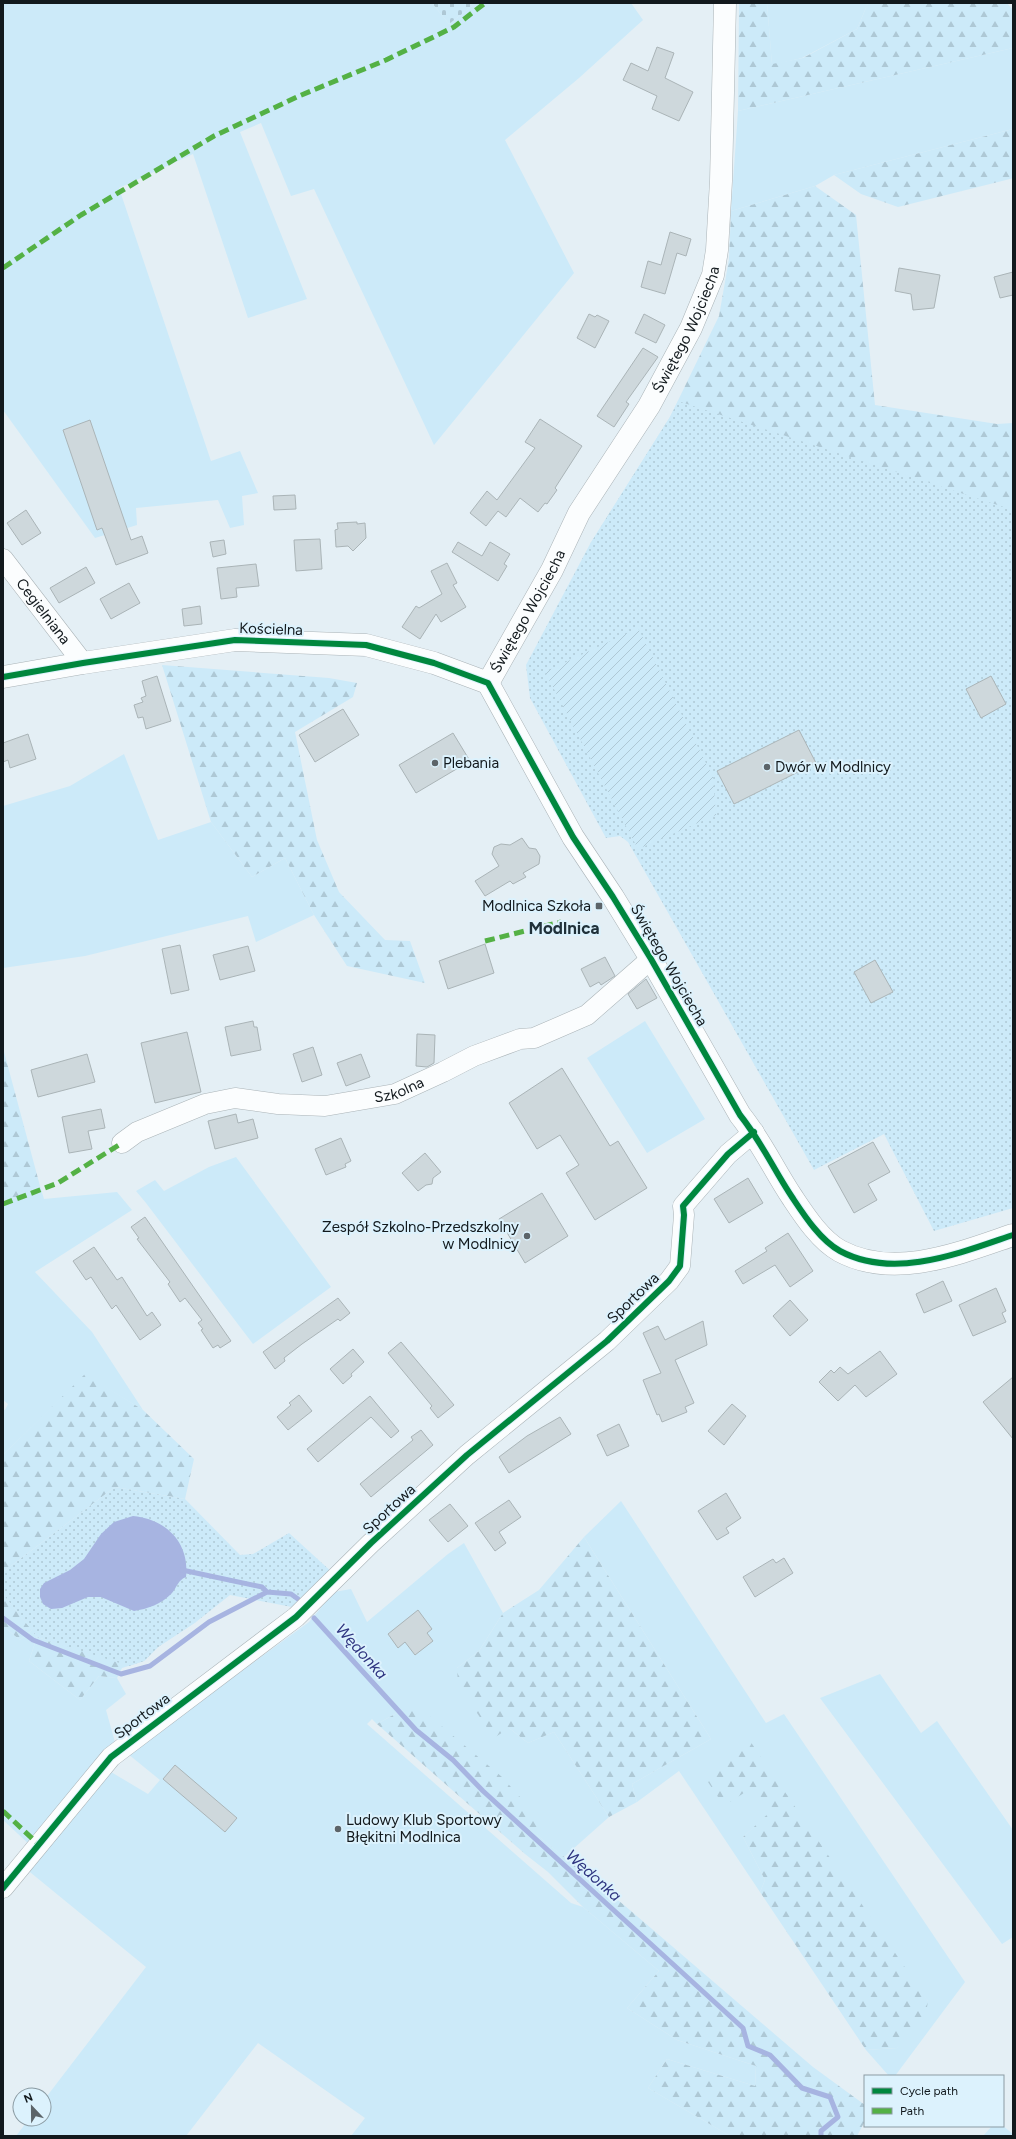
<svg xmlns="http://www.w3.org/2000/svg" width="1016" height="2139" font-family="Figtree,sans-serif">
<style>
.grass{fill:#cceaf9}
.forest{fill:url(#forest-firs)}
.cemetery{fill:url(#cemetery-stones)}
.park{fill:url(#park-dots)}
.garden{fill:url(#garden-furrows)}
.water{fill:#a7b4e1}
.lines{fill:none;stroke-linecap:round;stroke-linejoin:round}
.stream{stroke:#a7b4e1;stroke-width:5}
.building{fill:#ced8dc;stroke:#aab4b7}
.minor-casing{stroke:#aab3b7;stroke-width:21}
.tertiary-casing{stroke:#aab3b7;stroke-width:23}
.minor{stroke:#fbfdfe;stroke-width:20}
.tertiary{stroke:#fbfdfe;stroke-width:22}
.quiet{stroke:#54b145;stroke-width:5;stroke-dasharray:10 5;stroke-linecap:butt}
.cycleway-casing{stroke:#dcf2fd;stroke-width:8}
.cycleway{stroke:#00873e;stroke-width:6}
.poi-dot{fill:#5c6469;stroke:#dcf2fd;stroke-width:1.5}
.labels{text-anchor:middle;stroke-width:4;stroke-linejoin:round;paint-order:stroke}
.street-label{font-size:15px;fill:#12191d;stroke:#dcf2fd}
.poi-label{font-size:15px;fill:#12191d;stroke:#dcf2fd;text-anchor:start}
.water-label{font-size:16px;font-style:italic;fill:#2f3580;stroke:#dcf2fd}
.quarter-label{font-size:17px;font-weight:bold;fill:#20313a;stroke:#dcf2fd}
</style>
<defs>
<pattern id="forest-firs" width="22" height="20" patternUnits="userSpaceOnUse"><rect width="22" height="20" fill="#cceaf9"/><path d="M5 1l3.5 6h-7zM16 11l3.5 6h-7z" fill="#aec8d5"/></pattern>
<pattern id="cemetery-stones" width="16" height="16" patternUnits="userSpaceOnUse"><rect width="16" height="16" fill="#cceaf9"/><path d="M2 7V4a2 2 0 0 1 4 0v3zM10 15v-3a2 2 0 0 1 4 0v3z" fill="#aec8d5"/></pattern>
<pattern id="park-dots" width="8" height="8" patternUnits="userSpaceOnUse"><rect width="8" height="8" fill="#cceaf9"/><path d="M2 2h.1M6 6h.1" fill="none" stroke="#aec8d5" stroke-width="1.8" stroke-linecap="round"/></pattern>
<pattern id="garden-furrows" width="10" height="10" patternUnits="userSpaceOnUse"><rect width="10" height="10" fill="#cceaf9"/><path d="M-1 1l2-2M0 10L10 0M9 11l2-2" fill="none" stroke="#aec8d5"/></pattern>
</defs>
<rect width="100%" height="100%" fill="#e4eff5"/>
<path class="grass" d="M3,3H432L449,24L476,3H631L643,20L579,78L505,140L574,273L434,445L314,189L291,196L261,123L240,132L307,299L248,318L193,154L119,188L211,461L240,451L258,493L242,496L244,525L230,528L218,500L136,508L137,525L95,538L3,410Z
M767,3H868L857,29L802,58L772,65Z
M1013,48V129L834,175L815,186L731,211L738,111Z
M124,754L158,840L211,822L252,877L285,858L314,915L256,942L248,916L85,956L3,968V806L70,786Z
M645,1021L705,1119L647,1153L587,1058Z
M236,1157L331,1287L253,1344L146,1203L136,1191L155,1180L164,1191L209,1167Z
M40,1186L44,1199L117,1192L132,1210L35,1272L92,1332L143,1410L85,1375L3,1455V1409L5,1410L8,1404L3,1400V1204Z
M621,1501L766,1723L784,1714L965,1982L895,2076H889L866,2050L897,2048L928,2001L754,1786L772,1811L743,1837L765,1880L760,1892L679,1771L637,1802L632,1784L711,1739L584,1537Z
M464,1543L503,1613L479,1651L457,1668L509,1728L528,1743L554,1732L609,1817L564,1857L537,1835L402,1710L377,1724L372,1719L367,1724L571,1903L583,1907L659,1971L627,2008L677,2040L756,2066L755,2086L667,2059L648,2088L730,2136H351L365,2118L258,2043L186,2136H16L29,2119H44V2100L146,1967L25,1868L106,1769L148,1794L160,1780L128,1754L309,1622L334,1592L351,1589L367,1622L448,1554Z
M3,1626L20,1640L32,1630L37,1637L29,1661L80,1700L99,1676L117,1678L126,1694L106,1710L116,1746L31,1846L3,1820Z
M880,1674L921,1733L937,1721L1013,1830V1937L1002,1944L820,1698Z
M992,2126H1003L1013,2134V2136H983Z"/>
<path class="forest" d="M739,3H767L772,64L803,58L857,29L868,3H1007L1013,10V48L738,111Z
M1013,129V178L1010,179L898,207L861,194L834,175Z
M815,186L856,215L875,405L997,424L1013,423V616L590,544L670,417L719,316L729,259L731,211Z
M162,665L329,678L357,683L353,697L295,732L317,840L339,892L385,940L410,941L425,983L347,966L314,915L285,858L252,877L211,822Z
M3,1048L40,1186L3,1204Z
M85,1374L143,1410L194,1459L185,1499L115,1487L3,1572V1455Z
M584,1537L711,1739L632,1784L637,1802L609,1817L554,1732L528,1743L509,1728L494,1738L458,1685L457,1668L479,1651L503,1613L539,1590Z
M3,1594L32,1630L20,1640L3,1626Z
M190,1604L196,1622L158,1647L144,1661L122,1668L117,1678L99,1676L80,1700L29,1661L37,1637L71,1647Z
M402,1710L425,1712L502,1777L540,1819L537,1835L624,1905L813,2067L865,2105V2121L857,2136H730L648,2088L667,2059L755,2086L756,2066L677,2040L627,2008L659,1971L583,1907L548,1872L525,1854L377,1724Z
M748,1738L928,2001L924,2025L897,2048L866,2050L760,1892L765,1880L743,1837L771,1811L753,1787L724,1806L706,1779Z"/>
<path class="cemetery" d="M432,3H476L449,24Z"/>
<path class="park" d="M678,401L1013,510V1208L934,1231L884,1134L814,1170L628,842L620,836L606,838L530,698L526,665L590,544L670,417Z
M115,1487L185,1499L240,1555L253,1554L289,1533L334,1574L297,1608L230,1595L196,1622L158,1647L144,1661L129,1666L37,1637L3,1594V1572Z"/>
<path class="garden" d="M638,628L713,777L716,815L638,849L545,672Z"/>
<path class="water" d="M133,1516C166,1519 190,1543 186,1577C178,1580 177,1587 172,1593C162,1604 147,1609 134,1611L101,1597H88L62,1608L51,1609L43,1604L40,1597V1589L44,1583L70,1570L84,1559L101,1534L114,1522Z"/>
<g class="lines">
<path class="stream" d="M182,1570L262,1587L267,1592
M3,1618L33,1640L121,1674L150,1666L209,1622L267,1592L291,1594L298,1599
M314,1618L416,1730L453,1760L483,1791L743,2028L748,2046L770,2055L802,2088L830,2097L838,2117L821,2131V2136"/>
</g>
<path class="building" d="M657,47L674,53L665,78L693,92L679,121L652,109L657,96L623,80L631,63L648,71Z
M670,232L691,239L686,256L677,253L665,294L641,287L648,261L661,265Z
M899,268L940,275L934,308L913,310L911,294L895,291Z
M1013,272V295L1000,298L994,277Z
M589,314L595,317L597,315L609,321L595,348L577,338Z
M644,314L665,325L656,343L635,333Z
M643,348L658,357L626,402L629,404L614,427L597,416Z
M540,419L582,446L555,488L557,490L547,504L545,503L538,512L520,498L506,517L498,511L486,526L470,513L487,491L497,500L535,448L525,442Z
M90,420L131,540L142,536L148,553L116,565L102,528L97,530L63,430Z
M295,495L296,509L274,510L273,496Z
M26,510L41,533L22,545L7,523Z
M357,522V524L365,523L366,538L353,551L348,546L336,547L335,530L338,529L337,523Z
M320,539L322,569L296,571L294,540Z
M224,540L226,554L213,557L210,542Z
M458,542L482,556L490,542L510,554L504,564L507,566L498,581L452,552Z
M447,563L457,583L453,585L466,607L441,622L436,614L420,639L402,627L416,606L419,608L442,594L431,571Z
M256,564L259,586L236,588L237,597L221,599L217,568Z
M86,567L95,583L59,603L50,588Z
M129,583L140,603L111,619L100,599Z
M200,606L202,624L184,626L182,609Z
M157,676L171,721L146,729L143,717L138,718L134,705L143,702L141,698L146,696L142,681Z
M991,676L1006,704L981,718L966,689Z
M343,709L359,735L315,762L299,735Z
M799,730L816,763L734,804L717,771Z
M453,733L470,761L416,793L399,765Z
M28,734L36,759L10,768L8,760L3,762V743Z
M522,838L529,848L536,849L540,856L539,864L523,873L526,877L513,884L510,881L485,896L475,881L499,866L492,854L494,847L501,844L510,845Z
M485,944L494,973L448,989L439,961Z
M180,945L189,990L171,994L162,949Z
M248,946L255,971L220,980L213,955Z
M605,957L615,976L601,985L599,982L590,987L581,969Z
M875,960L893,992L871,1003L854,972Z
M646,979L657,998L637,1009L628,994Z
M253,1021L254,1027H257L261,1050L231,1056L225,1027Z
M187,1032L201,1092L155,1103L141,1043Z
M417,1034L435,1035L434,1063L427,1067L416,1066Z
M313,1047L322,1075L302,1082L293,1054Z
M87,1054L95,1082L38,1097L31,1070Z
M361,1054L370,1077L346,1086L337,1063Z
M562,1068L610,1146L618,1141L647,1188L595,1220L566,1173L579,1165L560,1135L537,1149L509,1103Z
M101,1109L105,1128L88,1131L92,1149L69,1153L62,1117Z
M236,1114L238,1123L253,1119L258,1138L215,1149L208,1121Z
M341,1138L351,1161L345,1164L346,1167L326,1175L315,1149Z
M873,1142L890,1172L868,1184L877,1200L854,1213L828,1166Z
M425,1153L441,1172L433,1178L432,1184L426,1185L418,1191L402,1173Z
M748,1178L763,1203L729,1223L714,1199Z
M542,1193L568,1236L525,1263L499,1219Z
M145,1217L231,1341L220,1348L218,1345L213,1348L201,1330L203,1329L198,1323L202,1320L185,1298L180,1302L168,1284L170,1282L137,1239L139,1238L131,1227Z
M788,1233L813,1271L790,1287L775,1265L743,1284L735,1271L767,1251L765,1248Z
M94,1247L117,1280L122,1277L147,1316L152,1312L161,1325L140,1340L116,1305L112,1309L91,1277L86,1280L73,1261Z
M943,1281L952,1301L924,1313L916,1294Z
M996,1288L1006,1311L1002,1313L1006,1322L973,1336L959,1305Z
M338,1298L350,1313L340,1321L338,1319L302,1344L284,1358L285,1361L275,1369L263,1352Z
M790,1300L808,1320L790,1336L773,1316Z
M703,1321L707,1345L675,1360L694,1403L685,1407L687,1412L662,1422L659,1414L657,1415L643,1380L661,1373L643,1333L658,1326L665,1340Z
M401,1342L454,1405L438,1418L430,1408L432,1406L388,1353Z
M353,1349L364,1362L351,1374L352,1376L343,1384L330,1369Z
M880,1351L897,1374L866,1397L855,1385L838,1401L819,1382L831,1370L834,1373L840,1367L848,1374Z
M1013,1377V1439L983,1402Z
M299,1395L312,1411L288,1430L277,1417L291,1405L289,1403Z
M370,1396L399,1431L391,1438L371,1417L318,1462L307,1449Z
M732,1404L746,1416L724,1445L708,1431Z
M560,1417L571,1434L509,1473L499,1457L527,1436Z
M619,1424L629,1446L607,1456L597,1435Z
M421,1430L433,1445L371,1497L360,1484L413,1440L411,1437Z
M726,1493L741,1518L726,1528L729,1533L717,1540L698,1511Z
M509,1500L521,1517L499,1532L506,1543L495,1551L475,1523Z
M450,1504L468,1526L448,1542L429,1520Z
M784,1558L793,1573L755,1597L743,1577L773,1559L776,1563Z
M418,1610L432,1629L427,1633L433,1641L415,1655L405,1642L398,1648L388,1634Z
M175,1765L237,1818L225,1832L163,1779Z"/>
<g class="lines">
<defs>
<g id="minor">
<path id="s1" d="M3,559L83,663"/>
<path id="s2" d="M122,1143L137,1132L205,1104L235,1098L278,1104L325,1106L395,1094L443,1072L474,1056L520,1039L534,1038L587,1015L651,959"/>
<path d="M3,1888L111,1757L296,1617L371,1543L467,1455L607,1341L669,1281L680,1266L684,1215L683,1206L728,1154L754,1132"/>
</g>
<g id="tertiary">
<path d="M3,677L83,663L235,640L366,645L434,663L488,683"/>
<path d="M488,683L573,837L613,897L651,959L740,1115C761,1141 774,1170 792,1197C804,1215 820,1240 840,1251C894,1280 960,1253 1013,1235"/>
<path id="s3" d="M488,683L552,570L579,513L649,406L691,328L713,275L717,250L721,181L725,3"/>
</g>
</defs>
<use href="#minor" class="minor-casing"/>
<use href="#tertiary" class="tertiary-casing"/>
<use href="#minor" class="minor"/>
<use href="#tertiary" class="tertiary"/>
<path class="quiet" d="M3,268L81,215L214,136L299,96L386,60L454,27L485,3
M485,941L561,922
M3,1204L58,1183L122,1143
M3,1811L38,1844"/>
<defs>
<path id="cycleway" d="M3,677L83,663L235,640L366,645L434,663L488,683L573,837L613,897L651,959L740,1115C761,1141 774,1170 792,1197C804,1215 820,1240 840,1251C894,1280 960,1253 1013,1235
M3,1888L111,1757L296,1617L371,1543L467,1455L607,1341L669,1281L680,1266L684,1215L683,1206L728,1154L754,1132"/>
</defs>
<use href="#cycleway" class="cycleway-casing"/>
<use href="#cycleway" class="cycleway"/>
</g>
<g class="poi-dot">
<circle cx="435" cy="763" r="4"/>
<circle cx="767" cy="767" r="4"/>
<rect x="595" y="902" width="8" height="8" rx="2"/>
<circle cx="527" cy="1236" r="4"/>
<circle cx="338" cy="1829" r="4"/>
</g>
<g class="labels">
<g class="street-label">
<text dy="5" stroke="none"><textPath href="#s3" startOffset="406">Świętego Wojciecha</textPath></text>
<text dy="5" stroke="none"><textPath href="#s1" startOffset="66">Cegielniana</textPath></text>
<text dy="5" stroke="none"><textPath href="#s3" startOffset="82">Świętego Wojciecha</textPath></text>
<text transform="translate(271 629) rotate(2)" y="5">Kościelna</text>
<text transform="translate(669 965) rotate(60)" y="5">Świętego Wojciecha</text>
<text dy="5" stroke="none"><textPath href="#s2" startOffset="289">Szkolna</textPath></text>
<text transform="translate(633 1298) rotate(-44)" y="5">Sportowa</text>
<text transform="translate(389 1509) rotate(-43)" y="5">Sportowa</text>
<text transform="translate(142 1716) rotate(-37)" y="5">Sportowa</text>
</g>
<g class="poi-label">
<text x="443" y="768">Plebania</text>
<text x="775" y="772">Dwór w Modlnicy</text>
<text x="591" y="911" text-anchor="end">Modlnica Szkoła</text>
<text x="519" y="1232" text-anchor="end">Zespół Szkolno-Przedszkolny<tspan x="519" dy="17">w Modlnicy</tspan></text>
<text x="346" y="1825">Ludowy Klub Sportowy<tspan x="346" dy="17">Błękitni Modlnica</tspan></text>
</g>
<g class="water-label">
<text transform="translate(362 1651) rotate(48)" y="6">Wędonka</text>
<text transform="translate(594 1875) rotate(42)" y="6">Wędonka</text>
</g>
<g class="quarter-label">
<text x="564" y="934">Modlnica</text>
</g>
</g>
<rect width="1016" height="2139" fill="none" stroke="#12191d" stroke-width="8"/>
<rect x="864" y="2075" width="140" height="52" fill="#dcf2fd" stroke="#8b9ba3"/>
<rect x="872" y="2088" width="20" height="6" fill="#00873e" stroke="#8b9ba3"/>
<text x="900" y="2095" font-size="12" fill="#12191d">Cycle path</text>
<rect x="872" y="2108" width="20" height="6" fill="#54b145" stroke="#8b9ba3"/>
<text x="900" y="2115" font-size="12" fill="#12191d">Path</text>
<g transform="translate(32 2107) rotate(338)"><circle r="19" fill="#dcf2fd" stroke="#8b9ba3"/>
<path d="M0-3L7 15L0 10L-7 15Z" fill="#5c6469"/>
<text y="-6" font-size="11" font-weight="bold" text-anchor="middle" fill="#12191d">N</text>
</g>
</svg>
